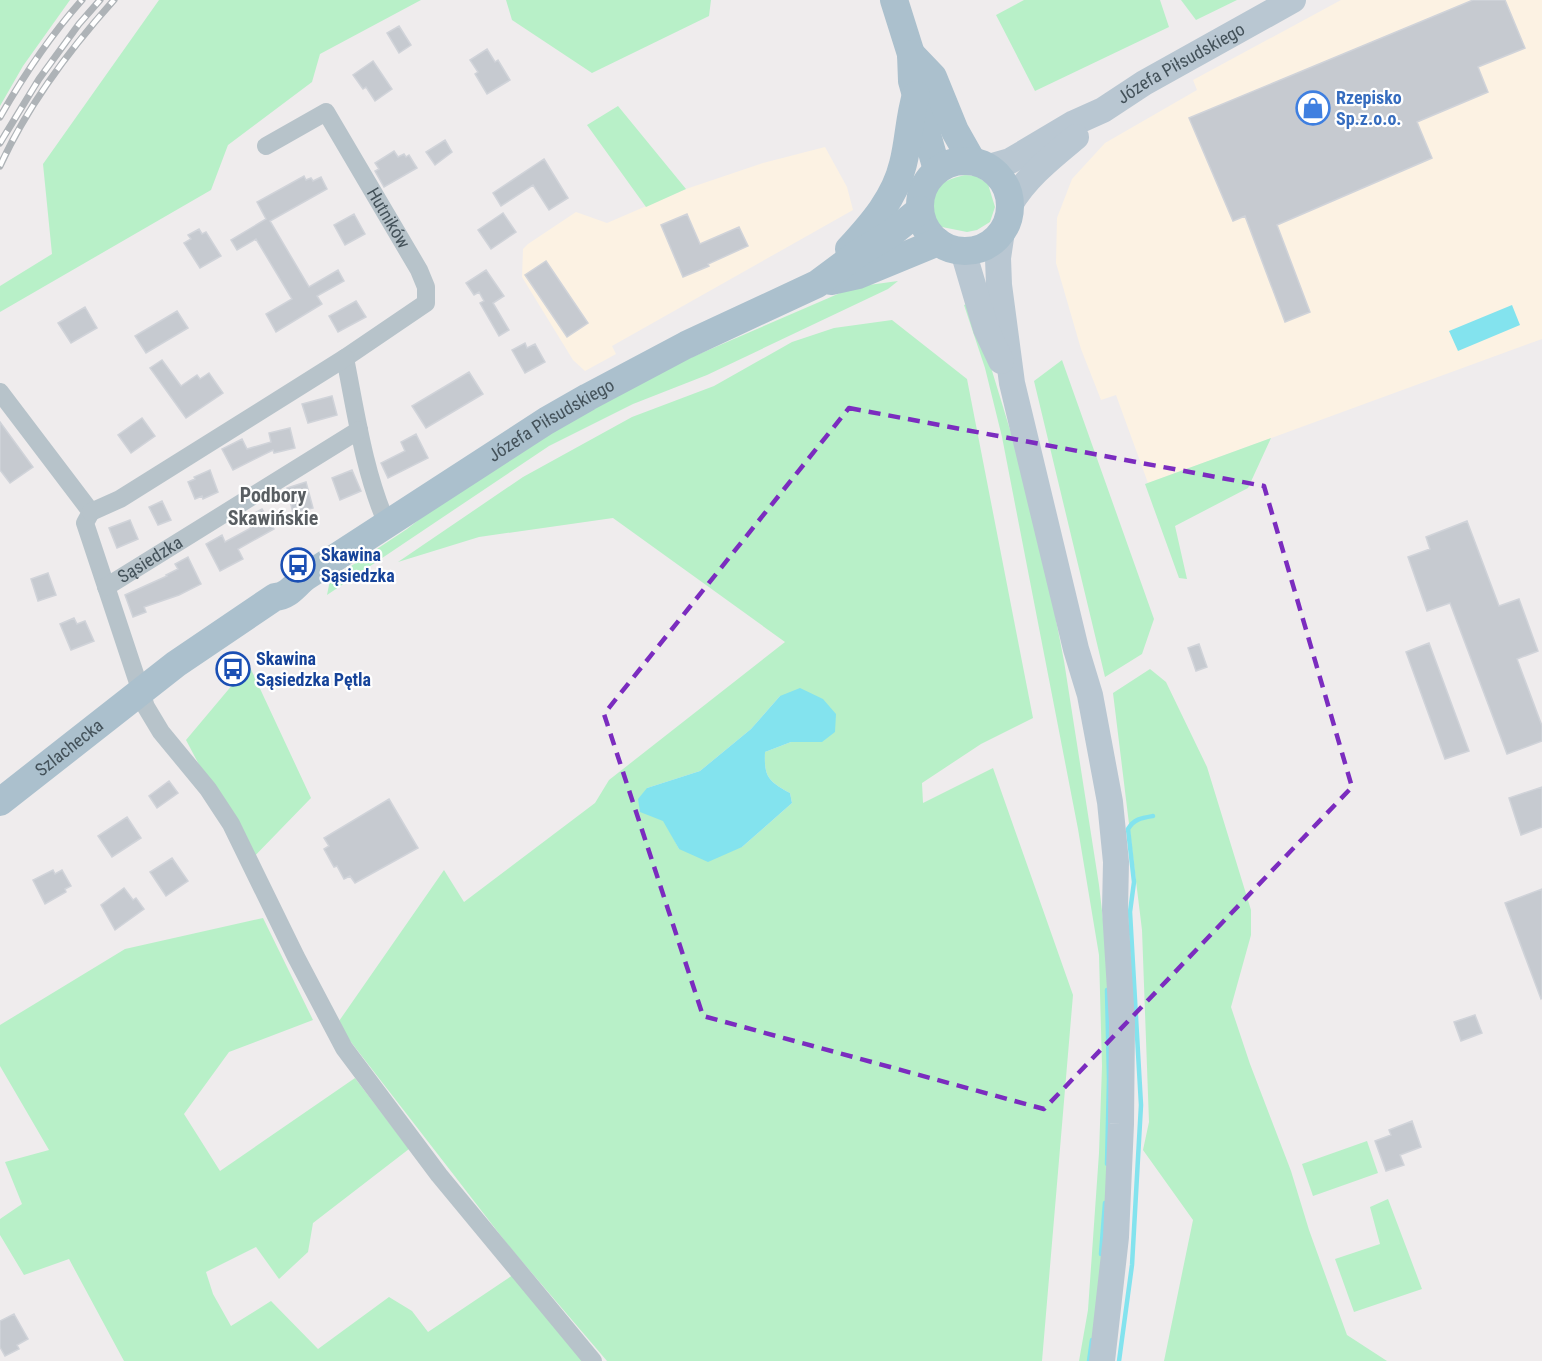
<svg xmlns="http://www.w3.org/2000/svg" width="1542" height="1361" font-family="'Roboto Condensed',sans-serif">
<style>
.commercial{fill:#fcf2e3}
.green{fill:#b8f0c8;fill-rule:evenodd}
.water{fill:#83e3ee}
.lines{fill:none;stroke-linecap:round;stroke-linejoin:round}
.stream{stroke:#83e3ee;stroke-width:4.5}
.building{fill:#c6cad0;stroke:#d0d3d9;stroke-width:1.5}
.street{stroke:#b7c3ca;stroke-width:18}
.secondary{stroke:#b9c7d2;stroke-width:26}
.primary{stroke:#abc0cd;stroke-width:28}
.rail-casing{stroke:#aeb3b7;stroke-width:7}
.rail{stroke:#fff;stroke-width:4.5;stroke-dasharray:14;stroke-linecap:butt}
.marked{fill:none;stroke:#7b2cbf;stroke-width:4.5;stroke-dasharray:12 8;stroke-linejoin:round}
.labels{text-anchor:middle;stroke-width:4.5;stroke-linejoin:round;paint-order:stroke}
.street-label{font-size:18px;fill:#44525a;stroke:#fff}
.shop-label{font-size:18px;font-weight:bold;fill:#366cbe;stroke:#fff;text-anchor:start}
.transit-label{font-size:18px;font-weight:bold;fill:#164399;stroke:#fff;text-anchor:start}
.neighbourhood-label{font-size:20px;font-weight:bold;fill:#595e62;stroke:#fff}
</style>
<rect width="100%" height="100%" fill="#efeced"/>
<path class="commercial" d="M1341,0H1542V339L1148,483L1116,395L1101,400L1081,349L1056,263L1057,218L1072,179L1105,143L1197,90L1193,80Z
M825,147L847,187L853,210L612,346L616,354L585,371L573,360L522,277L523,249L528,244L576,212L607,223L686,189L763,163Z"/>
<path class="green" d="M0,0H70L23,66L0,106Z
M159,0H421L320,54L312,82L228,145L211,190L0,312V286L52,254L43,164Z
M506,0H711L709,16L592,73L512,20Z
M1024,0H1160L1169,27L1035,91L996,15Z
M1181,0H1237L1196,20Z
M618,106L686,189L646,207L587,125Z
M965,175L976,176L988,184L995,207L990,222L977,230L967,232L932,225C920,196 937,181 965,175Z
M898,281L888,289L707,375L633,404L549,446L327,595L330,580L407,529L477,474L639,380L854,287Z
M971,302L1018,456L1049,584L1064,661L1099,885L1111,988L1107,1211L1092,1361H1079L1088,1310L1099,1153L1102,1066L1099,955L1078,829L1002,437L985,368L964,305Z
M892,320L967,379L1033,718L981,744L922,783L923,803L993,768L1073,995L1042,1361H607L508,1245L337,1024L444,870L464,902L595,803L609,780L785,642L613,518L479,537L398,562L523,477L632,417L714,386L792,342L834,328ZM780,696L822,742H791L765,752C764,777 768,781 790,793L792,803L742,847L679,849L647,788L700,771L751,729Z
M1062,360L1154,619L1142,654L1105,677L1034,381Z
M1271,438L1248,488L1175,526L1187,579L1179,578L1145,484Z
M249,665L311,798L250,861L186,740Z
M1150,669L1166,682L1207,767L1251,910V935L1231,1007L1250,1064L1291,1171L1309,1230L1347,1335L1387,1361H1164L1193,1220L1143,1150L1149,1122L1142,930L1113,693Z
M263,918L313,1020L229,1052L184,1114L220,1171L355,1078L409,1149L313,1223L308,1252L279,1279L256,1247L206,1272L213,1294L231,1326L271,1301L318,1349L389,1297L412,1311L428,1332L516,1273L584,1361H124L69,1259L24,1275L0,1235V1219L22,1204L5,1162L49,1150L0,1066V1025L125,949Z
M1367,1141L1378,1173L1313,1196L1302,1164Z
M1388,1199L1422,1289L1354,1312L1335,1259L1380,1244L1370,1207Z"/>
<path class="water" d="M1512,305L1520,325L1458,351L1449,331Z
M800,688L823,699L836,714L835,732L822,742H791L765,752C764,777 768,781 790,793L792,803L742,847L708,862L679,849L663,821L640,812L638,799L647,788L700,771L751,729L780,696Z"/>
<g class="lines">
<path class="stream" d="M1107,1164L1109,1079L1107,990
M1101,1254L1105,1203
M1089,1361L1092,1340
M1119,1361L1132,1265L1141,1105L1130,912L1134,882L1128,829C1134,819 1141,818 1153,816"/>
</g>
<path class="building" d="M1473,0H1505L1525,48L1478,67L1488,92L1417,122L1432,158L1277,225L1310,312L1285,322L1245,216L1233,221L1189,118Z
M399,26L411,45L399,53L387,33Z
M487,49L495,62L498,60L510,80L487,94L475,74L478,72L470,60Z
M373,61L392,89L375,101L366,87L363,89L353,75Z
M445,140L452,152L435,165L426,152Z
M394,151L398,157L404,154L406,157L409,155L417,168L384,187L375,171L379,169L375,163Z
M544,159L568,198L549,210L533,185L501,206L493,193Z
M304,176L306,180L311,178L313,181L321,177L327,189L270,221L309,287L338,270L344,281L317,296L322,304L276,332L266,314L292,299L256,239L237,250L231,240L266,219L257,202Z
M503,213L516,232L491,249L478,230Z
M354,214L365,234L345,245L334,225Z
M687,214L700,244L739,227L748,246L708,264L709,266L683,277L661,225Z
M199,229L202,234L206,232L221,256L200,268L184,243L191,239L188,235Z
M546,261L588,323L567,337L525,275Z
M486,270L504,296L493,303L509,330L499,336L480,303L484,301L479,292L474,295L466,283Z
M356,301L366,317L338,332L329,316Z
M85,307L97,328L71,343L58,323Z
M177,311L188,328L146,353L135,336Z
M525,343L527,348L535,344L545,362L525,373L512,350Z
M162,360L181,386L197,375L200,379L209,373L223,393L186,418L150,368Z
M469,372L483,394L426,428L412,406Z
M332,396L337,415L308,423L302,404Z
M142,418L155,436L131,453L118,435Z
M0,422L33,467L10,483L0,470Z
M290,428L295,448L274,453L273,450L233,470L222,449L242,439L247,449L271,442L269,433Z
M416,434L428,458L388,478L381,463L405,451L401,442Z
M210,470L218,492L203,499L202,496L195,499L188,482L195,479L194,477Z
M352,470L361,491L340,500L332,478Z
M306,482L313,508L293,513L287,488Z
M162,501L171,520L158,525L149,507Z
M262,509L274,529L238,549L243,559L220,571L206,544L222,535L225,542L251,528L245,518Z
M130,520L138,539L117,548L109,528Z
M1467,521L1499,606L1519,599L1538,651L1517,659L1542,726V741L1507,754L1450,603L1427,611L1408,557L1430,549L1426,537Z
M188,557L201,584L179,595L144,607L146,612L133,617L125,595L167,576L166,575L178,569L175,564Z
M48,573L56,595L38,601L31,579Z
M74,618L77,624L85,621L94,641L71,650L60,624Z
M1429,643L1469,751L1445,759L1406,652Z
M1199,644L1207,667L1196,671L1188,648Z
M169,781L178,793L157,808L149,796Z
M1542,787V827L1521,835L1509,798Z
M389,799L418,848L355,883L350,876L344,879L337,866L334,867L324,849L329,846L324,838Z
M127,817L141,838L112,857L98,836Z
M172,858L188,881L166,896L150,872Z
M53,870L55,874L62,870L71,886L65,889L66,892L45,904L33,880Z
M124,888L133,900L136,898L144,909L115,930L101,905Z
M1542,889V998L1541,999L1505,903Z
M1475,1015L1482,1033L1461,1041L1454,1022Z
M1412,1121L1421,1147L1400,1155L1404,1165L1386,1171L1375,1141L1391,1135L1389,1130Z
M14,1314L28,1339L17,1345L19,1349L5,1356L0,1347V1321Z"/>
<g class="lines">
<g class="street">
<path id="s1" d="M266,146L326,112L419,270L426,287V303L345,358C356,413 364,472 387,524"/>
<path d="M0,392L91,512L85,523L146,707L161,732L208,789L231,824L296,957L344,1048L439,1175L593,1361"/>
<path d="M91,512L120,499L345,358"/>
<path id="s2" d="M106,587L359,430"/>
</g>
<g class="secondary">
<path id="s3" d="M989,167L1010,161L1074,123L1103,110L1144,83L1293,0"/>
<path d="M1010,205C1025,178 1052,157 1076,137"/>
<path d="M1002,231L998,258L999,285L1012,383L1076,649L1090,695L1110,802L1116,862L1115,910L1122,1022L1121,1124L1116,1237L1102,1361"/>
<path d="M963,251L986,329L1001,361"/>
</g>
<g class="primary">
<path d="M894,0L911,54L912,81L937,170"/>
<path d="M911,54L933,77L955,131L972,161"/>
<circle cx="965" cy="206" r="45"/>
<path d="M849,249C872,224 895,198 903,164C909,141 909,118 916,95"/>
<path d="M831,281L858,275L938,242"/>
<path id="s4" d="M0,802L176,664L275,597C290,596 296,583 307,576L546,421L588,397L686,345L817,284L860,252L889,235L920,210"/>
</g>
<defs>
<path id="rail" d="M0,117C24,75 50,36 82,0
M0,143L39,79L79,24L100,0
M0,166C28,105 69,50 114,0"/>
</defs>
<use href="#rail" class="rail-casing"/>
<use href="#rail" class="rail"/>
</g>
<path class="marked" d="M849,408L1264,486L1352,787L1044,1109L703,1016L604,714Z"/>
<defs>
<symbol id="shop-ring" viewBox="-11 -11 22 22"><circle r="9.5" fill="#fff" stroke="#3f7fe0" stroke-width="1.5"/><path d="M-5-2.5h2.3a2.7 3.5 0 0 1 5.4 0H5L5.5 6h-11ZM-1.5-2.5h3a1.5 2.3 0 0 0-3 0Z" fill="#3f7fe0"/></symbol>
<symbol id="bus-ring" viewBox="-11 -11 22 22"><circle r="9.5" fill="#fff" stroke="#1a4fb4" stroke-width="1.5"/><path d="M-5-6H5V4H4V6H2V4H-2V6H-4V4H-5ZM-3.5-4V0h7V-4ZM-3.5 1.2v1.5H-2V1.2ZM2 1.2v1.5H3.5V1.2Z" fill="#1a4fb4"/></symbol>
</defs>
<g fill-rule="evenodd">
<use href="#shop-ring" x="1294" y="89" width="38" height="38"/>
<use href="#bus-ring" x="279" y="546" width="38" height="38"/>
<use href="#bus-ring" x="214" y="650" width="38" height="38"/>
</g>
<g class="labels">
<g class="street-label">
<text dy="6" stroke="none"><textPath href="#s3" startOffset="219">Józefa Piłsudskiego</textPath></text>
<text dy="6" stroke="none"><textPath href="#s1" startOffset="192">Hutników</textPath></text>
<text dy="6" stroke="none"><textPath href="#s4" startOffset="672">Józefa Piłsudskiego</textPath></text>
<text dy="6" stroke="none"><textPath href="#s2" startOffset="52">Sąsiedzka</textPath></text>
<text dy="6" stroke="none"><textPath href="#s4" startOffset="88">Szlachecka</textPath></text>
</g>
<g class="shop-label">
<text x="1336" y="104">Rzepisko<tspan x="1336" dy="21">Sp.z.o.o.</tspan></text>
</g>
<g class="transit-label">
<text x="321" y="561">Skawina<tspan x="321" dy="21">Sąsiedzka</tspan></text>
<text x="256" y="665">Skawina<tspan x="256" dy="21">Sąsiedzka Pętla</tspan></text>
</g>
<g class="neighbourhood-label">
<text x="273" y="502">Podbory<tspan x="273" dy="23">Skawińskie</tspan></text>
</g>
</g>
</svg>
